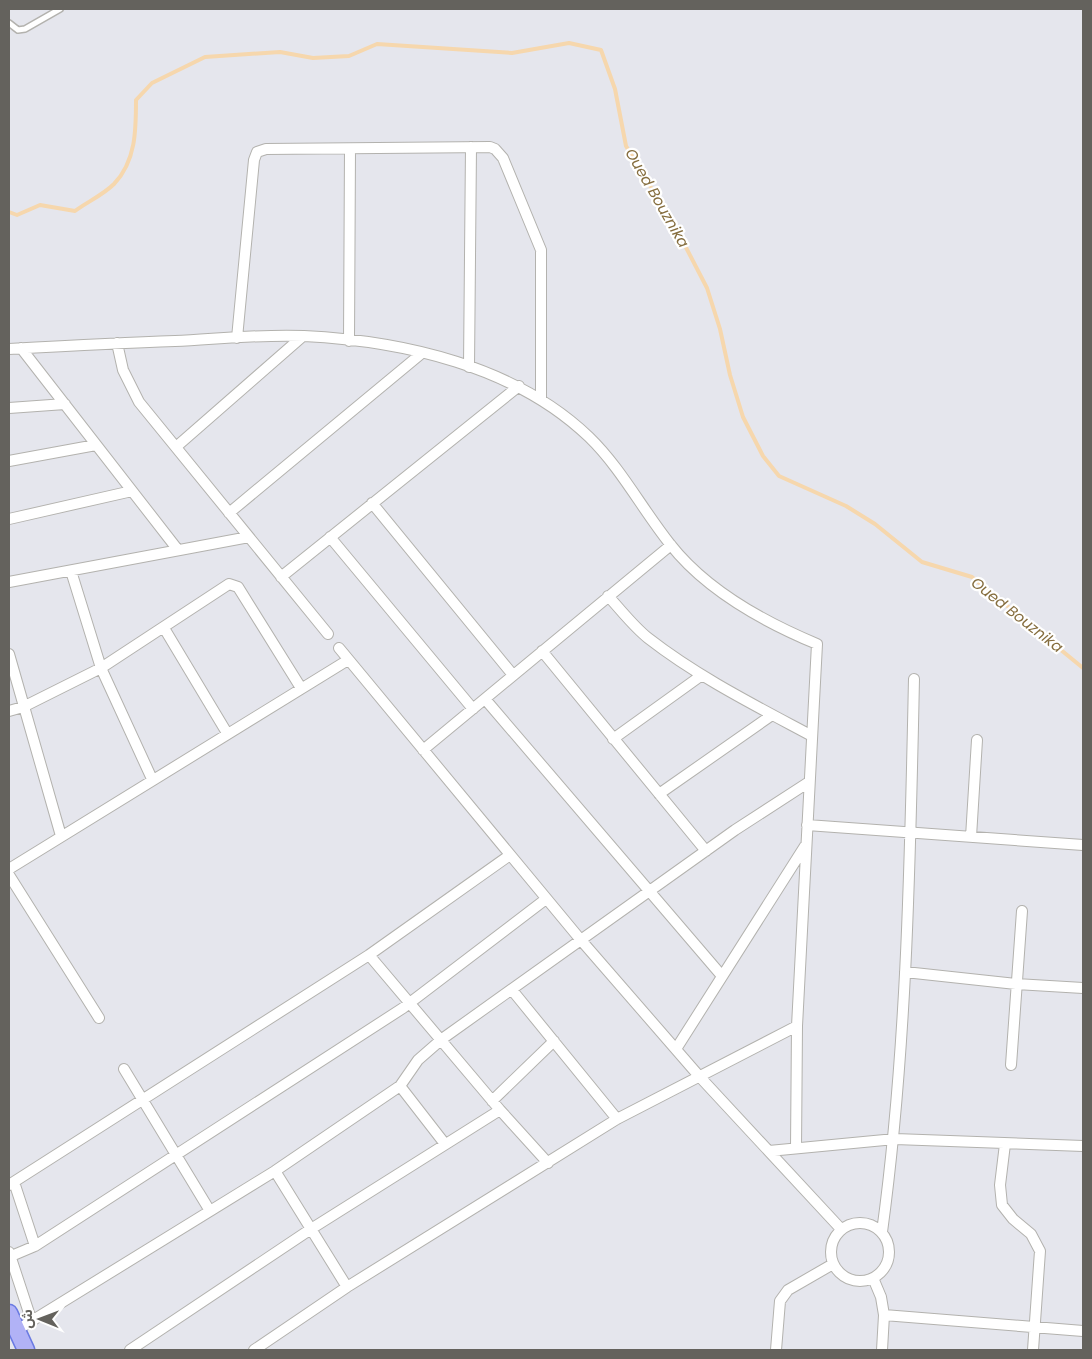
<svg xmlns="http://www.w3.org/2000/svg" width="1092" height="1359" font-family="Poppins,'Noto Sans Arabic',sans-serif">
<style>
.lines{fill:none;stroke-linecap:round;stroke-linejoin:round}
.stream{stroke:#f6d7ad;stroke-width:4}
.service-casing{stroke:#b3b2ae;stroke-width:8}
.minor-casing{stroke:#b3b2ae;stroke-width:12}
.primary-casing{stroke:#6a7ae2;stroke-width:19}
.service{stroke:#fff;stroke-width:5}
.minor{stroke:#fff;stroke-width:10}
.primary{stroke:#b1b2f6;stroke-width:16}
.labels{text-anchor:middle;stroke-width:4.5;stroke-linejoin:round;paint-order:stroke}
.water-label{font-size:15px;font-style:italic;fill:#856d3e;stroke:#fff}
</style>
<rect width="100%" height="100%" fill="#e5e6ed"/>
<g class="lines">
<path class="stream" d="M9,212L17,215L40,205L75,211C87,202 103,195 114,184C136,161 136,130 136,100L152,83L205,57L280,52L313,58L349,56L377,44L512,53L569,43L601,50L615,89L626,146L679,234L707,288L720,329L730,375L743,417L763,456L779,476L846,506L875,524L922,562L972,577L1083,668"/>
<defs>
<path id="service" d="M9,23L18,30L25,29L60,9"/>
<path id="minor" d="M237,338L254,160L257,152L266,149L490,147L495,149L503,158L541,250V398
M349,341L350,149
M117,343L123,370L139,402L328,634
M21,348L178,550
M9,349C64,346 119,343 175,341C217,339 261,334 304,336C404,341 515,366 589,437C621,468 642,509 670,544C706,590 764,622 817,644L797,1026L796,1148
M469,367L471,147
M9,408L65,404
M176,447L303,336
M9,461L96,445
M372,503L513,675
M229,513L422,353
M9,519L132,491
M330,537L473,709
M71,571L101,668L152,779
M281,577L519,386
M9,582L249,537
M608,596C621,610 633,626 648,638C698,677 756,706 812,736
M164,628L227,733
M339,648L580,939L699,1076L841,1229
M542,651L706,851
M9,654L61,836
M485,699L722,976
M9,711L23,707L101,668L229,584L238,587L301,688
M613,739L702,675
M423,750L671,545
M659,794L772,715
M807,825L1083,845
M971,837L977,740
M9,869L348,660
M9,875L99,1018
M369,955L500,1110L548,1163
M905,972L1016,984L1083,988
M512,990L617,1119
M676,1049L805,846
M1011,1065L1022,911
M124,1069L210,1211
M400,1086L445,1144
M492,1101L554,1041
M1005,1144L1000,1185L1002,1205L1013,1219L1031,1234L1040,1251L1033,1350
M769,1151L895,1139L1083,1146
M275,1171L347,1287
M14,1182L35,1246
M9,1185L369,955L510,855
M831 1252a29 29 0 1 1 58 0a29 29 0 1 1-58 0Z
M882,1232C907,1049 910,864 914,679
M9,1252L32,1322
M9,1257L35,1246L403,1008L546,899
M873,1278L881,1297L884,1315
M17,1330L275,1171L400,1086L418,1060L442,1039L735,830L809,782
M130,1350L311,1229L500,1110
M254,1350L347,1287L617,1119L797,1026
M776,1350L780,1301L788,1290L833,1264
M882,1350L884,1315L1083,1331"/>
<path id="primary" d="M9,1313L26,1350"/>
</defs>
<use href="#service" class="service-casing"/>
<use href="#minor" class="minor-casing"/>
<use href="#primary" class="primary-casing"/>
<use href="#service" class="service"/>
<use href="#minor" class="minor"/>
<use href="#primary" class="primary"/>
</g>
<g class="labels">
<g class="water-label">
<text transform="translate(657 198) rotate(60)" y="5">Oued Bouznika</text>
<text transform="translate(1017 615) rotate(38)" y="5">Oued Bouznika</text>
</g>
</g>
<rect width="1092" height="1359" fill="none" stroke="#64625d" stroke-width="20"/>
<g transform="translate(40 1319) rotate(271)" stroke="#ffffff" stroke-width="4" paint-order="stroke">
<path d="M0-4L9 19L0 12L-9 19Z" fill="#64625d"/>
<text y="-8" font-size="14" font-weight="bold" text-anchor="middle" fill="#64625d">ش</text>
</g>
</svg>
